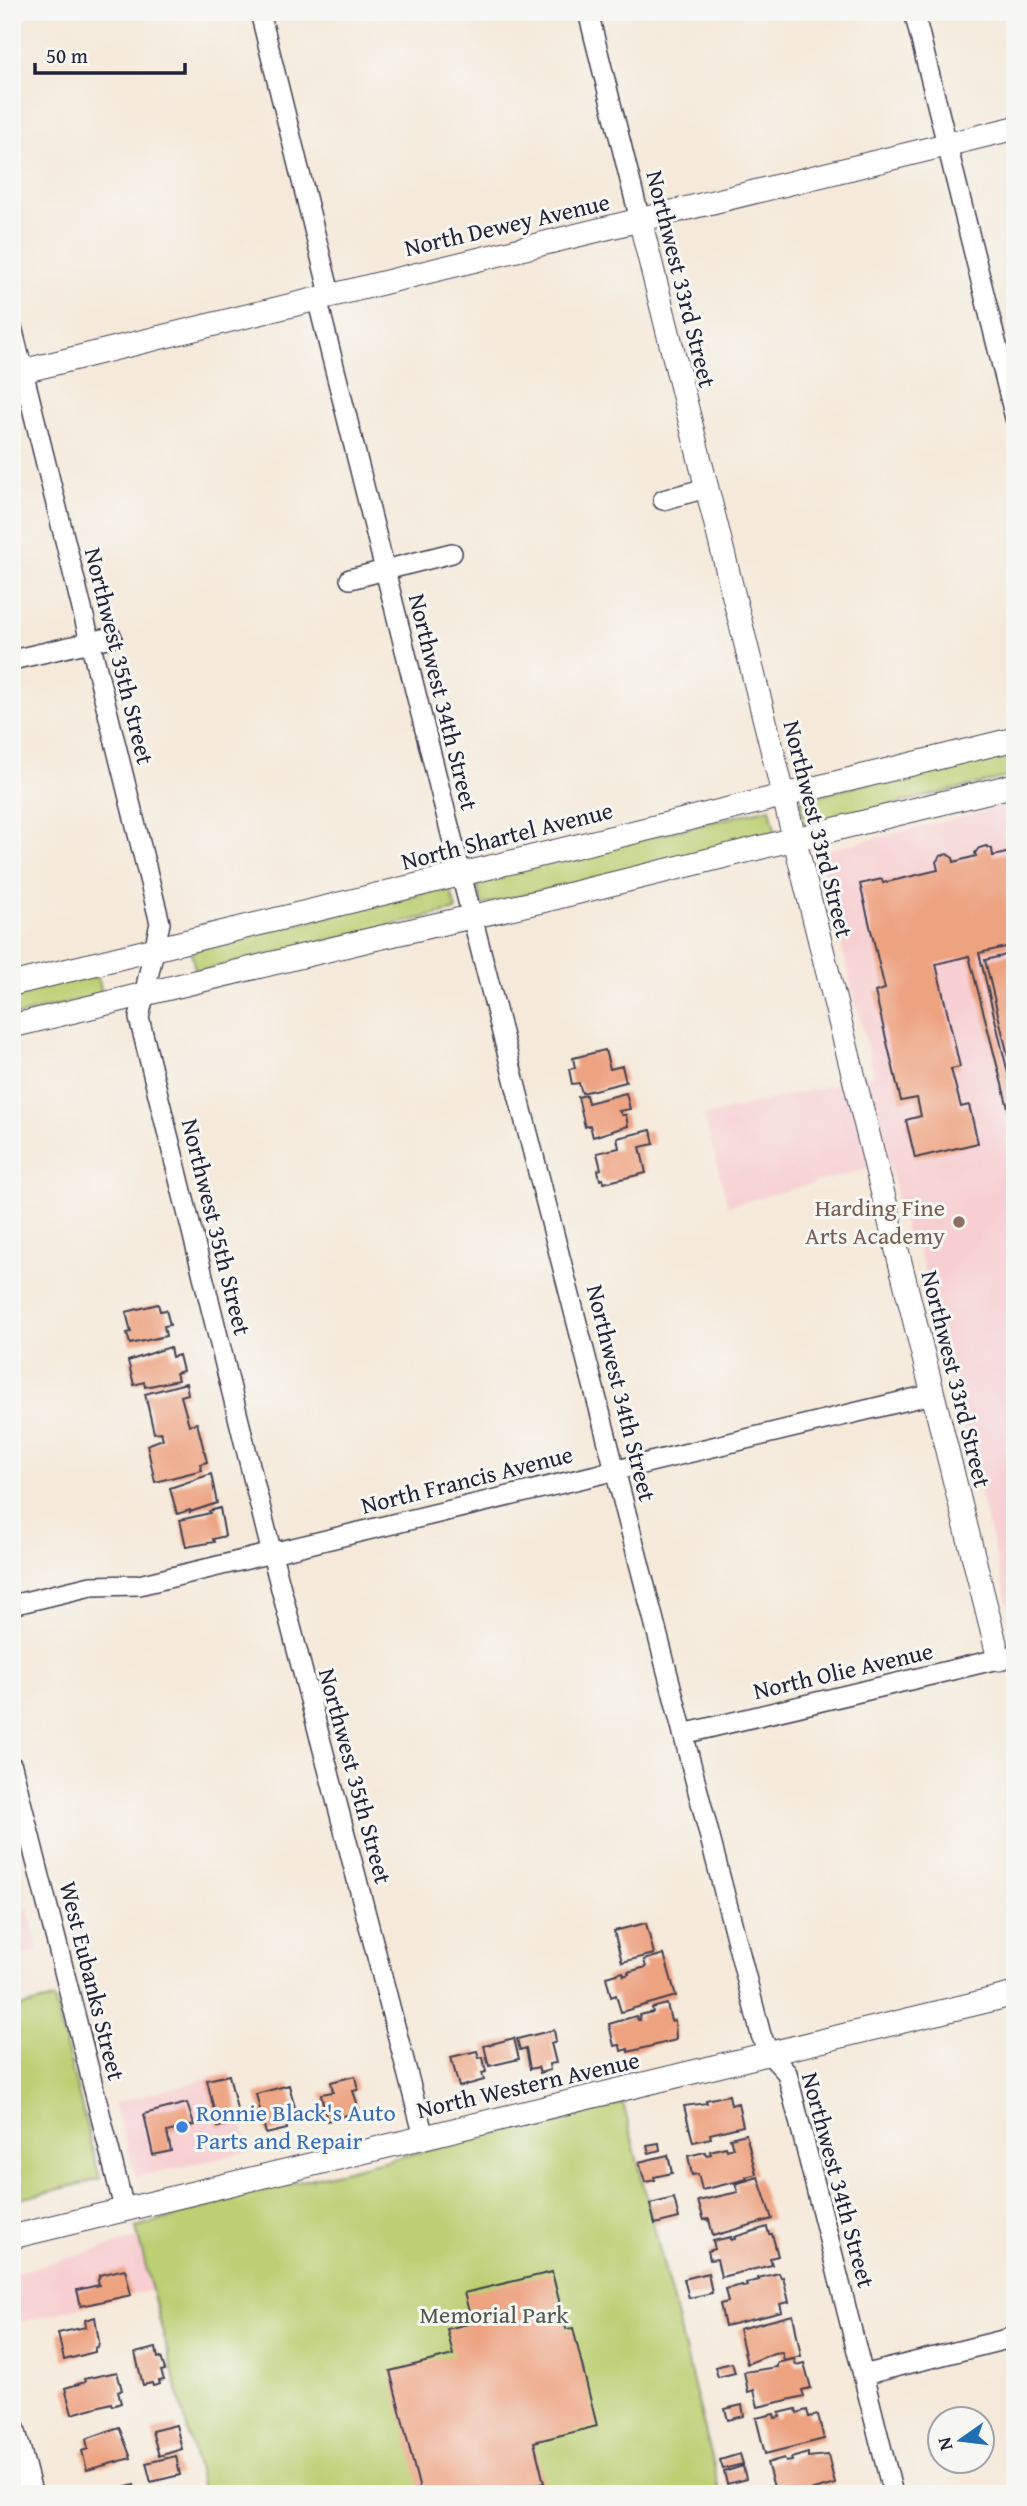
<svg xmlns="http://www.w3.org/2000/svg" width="1027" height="2506" font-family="'Gentium Book Plus',serif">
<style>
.built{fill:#f7cfd2}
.green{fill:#bccf73;stroke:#6f7857;stroke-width:2}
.building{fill:#eda280}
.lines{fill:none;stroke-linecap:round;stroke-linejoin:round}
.minor-casing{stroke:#424053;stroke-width:22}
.tertiary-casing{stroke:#424053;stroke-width:25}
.secondary-casing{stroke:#424053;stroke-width:29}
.minor{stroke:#fff;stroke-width:19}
.tertiary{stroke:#fff;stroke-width:23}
.secondary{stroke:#fff;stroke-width:26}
.education-dot{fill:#8d6e63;stroke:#f6f6f2;stroke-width:2.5}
.shop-dot{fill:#3f7fe0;stroke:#f6f6f2;stroke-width:2.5}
.labels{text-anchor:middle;stroke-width:6;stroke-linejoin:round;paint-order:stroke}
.street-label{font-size:24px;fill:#22223b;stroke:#f6f6f2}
.education-label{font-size:24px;fill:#785e54;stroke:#f6f6f2;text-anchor:end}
.shop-label{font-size:24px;fill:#366cbe;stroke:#f6f6f2;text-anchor:start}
.park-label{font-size:24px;fill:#50564c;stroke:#f6f6f2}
</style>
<rect width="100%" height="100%" fill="#f6f6f2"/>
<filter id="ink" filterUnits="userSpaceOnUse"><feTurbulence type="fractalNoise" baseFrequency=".0143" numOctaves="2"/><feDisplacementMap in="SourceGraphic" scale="14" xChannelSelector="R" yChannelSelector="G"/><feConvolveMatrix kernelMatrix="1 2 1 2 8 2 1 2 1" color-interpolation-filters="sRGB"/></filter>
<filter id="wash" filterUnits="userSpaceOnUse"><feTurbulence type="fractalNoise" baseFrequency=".00686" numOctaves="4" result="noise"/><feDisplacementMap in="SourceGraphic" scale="28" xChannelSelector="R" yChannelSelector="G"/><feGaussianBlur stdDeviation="1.57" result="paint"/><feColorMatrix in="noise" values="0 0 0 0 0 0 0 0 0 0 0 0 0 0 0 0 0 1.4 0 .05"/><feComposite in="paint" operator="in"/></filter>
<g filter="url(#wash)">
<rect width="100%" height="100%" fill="#f5e9d9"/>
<path class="built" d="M1015,804V1620L1010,1613L916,1238H907L889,1163L728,1206L704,1116L874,1075L818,852Z
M28,1907L38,1952L12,1959V1911Z
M229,2073L250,2151L136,2177L114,2103Z
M138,2238L152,2290L17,2323L13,2274Z"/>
<path class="green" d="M1015,748V775L805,826L800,800Z
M770,808L775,830L773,835L482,905L476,879Z
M450,887L456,910L199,971L195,969L191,952L194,949Z
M89,975L98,978L101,988L100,995L12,1017V993Z
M54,1999L100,2179L12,2201V2009Z
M623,2103L721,2494H204L136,2228L264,2190Z"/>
<g id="blocks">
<path class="building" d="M986,846L992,849L993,856L1015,851V945L979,953L1015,1102V1135L969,956L936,964L960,1067L951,1069L961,1107L969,1105L978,1143L915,1158L906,1120L921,1116L917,1098L901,1101L875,992L885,989L860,884L882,879L883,883L938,870L936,862L940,856L947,854L953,858L954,862L976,856L975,853L979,848Z
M1015,953V1054L1008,1056L985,960Z
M605,1050L610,1069L622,1066L626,1082L582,1093L579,1083L572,1084L569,1069L575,1068L573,1058Z
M626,1093L630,1109L619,1111L622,1115H626L628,1126L593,1137L590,1125L585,1127L578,1097L586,1095L588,1103Z
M651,1130L654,1144L640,1147L646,1173L604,1183L603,1179L600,1180L598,1170L601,1169L597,1153L619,1148L617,1138Z
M158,1304L160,1311L166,1310L170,1325L164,1326L166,1336L130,1344L127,1333L131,1332L126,1312Z
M170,1347L172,1357L179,1355L183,1371L176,1373L178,1380L145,1387L144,1382L134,1385L128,1361Z
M186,1383L188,1394L181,1396L189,1425L197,1423L207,1462L200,1464L202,1470L155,1482L147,1445L163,1439L161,1432L154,1433L145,1394Z
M211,1474L217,1503L190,1512V1510L177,1514L170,1488Z
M220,1508L225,1536L213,1539L214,1542L186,1547L180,1520L210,1513L209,1511Z
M646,1923L654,1954L622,1962L614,1931Z
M664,1954L676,1996L621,2012L616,1995L611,1997L606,1977L623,1972L624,1976L629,1974L628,1972L646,1967L644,1960Z
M667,2004L671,2021L675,2020L676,2040L628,2052V2049L621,2051L620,2045L614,2046L609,2024L636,2016L638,2020H640L639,2015L653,2012L652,2008Z
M554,2030L556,2041L551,2043L556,2063L549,2064L550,2070L540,2073L538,2067L530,2069L526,2048L520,2050L517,2039Z
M514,2038L519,2059L489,2066L484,2046Z
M477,2051L479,2058L483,2057L486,2072L482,2073L484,2080L459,2087L451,2057Z
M229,2075L240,2122L218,2127L207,2080Z
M355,2076L358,2090L353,2091L360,2111L327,2121L321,2094L333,2092L331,2082Z
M289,2085L298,2119L286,2122L287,2129L266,2134L256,2094Z
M729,2095L731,2105L738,2103L743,2126L710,2134L711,2138L693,2142L684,2106L707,2103L706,2100Z
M187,2103L194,2125L167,2132L171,2151L153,2155L144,2114Z
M746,2134L756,2174L746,2177L747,2179L702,2190L698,2174L692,2175L688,2156L705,2152L706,2155L711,2154L710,2151L726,2147L727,2150L733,2148L730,2138Z
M659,2143L660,2150L649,2153L647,2145Z
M668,2155L672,2173L654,2177L655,2180L645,2182L639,2162Z
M758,2177L772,2219L713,2236L709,2219L704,2220L698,2201L738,2192L735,2184Z
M674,2198L679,2218L655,2224L650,2204Z
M767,2227L769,2234H772L778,2256L770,2258L772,2265L721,2277L717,2259L710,2260L708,2251L715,2249L713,2241L731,2237V2240L735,2239L734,2237Z
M125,2269L131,2295L81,2306L77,2290L99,2285L98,2280L100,2275Z
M552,2272L566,2329L573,2328L597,2426L534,2442L544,2483L500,2494H421L390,2371L453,2355L447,2329L472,2323L464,2293Z
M708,2273L712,2293L689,2298L684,2279Z
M779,2273L781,2278L783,2277L789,2302L780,2304L782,2312L725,2326L720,2304L728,2302L725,2289L742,2285L743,2287L747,2286L746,2283L759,2280L758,2278Z
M793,2315L801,2356L784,2360L782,2352L774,2353L747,2364L739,2329Z
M95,2317L99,2342L98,2347L95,2348V2352L64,2360L58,2333L86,2327L85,2320Z
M156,2348L158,2358L161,2357L165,2370L161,2371L164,2380L159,2381L160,2384L153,2386L152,2383L143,2385L135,2353Z
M794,2359L796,2365L804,2363L811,2388L802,2390L804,2396L758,2407L754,2390L748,2392L744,2372L777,2367V2363Z
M732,2363L735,2373L718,2377L715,2367Z
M117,2372L122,2390L118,2392L121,2403L112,2406L111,2403L72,2414L65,2388L85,2382L84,2379Z
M742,2405L744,2416L728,2420L725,2409Z
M796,2409L797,2413L807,2410L809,2417L818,2415L824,2439L765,2454L756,2418L774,2414L775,2418L780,2417L779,2413Z
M176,2425L182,2449L159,2456L152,2431Z
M119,2427L131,2458L87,2470L82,2451L88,2449L86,2439Z
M808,2453V2457L828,2455L835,2484L799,2494H776L767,2463L784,2458L786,2462L792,2461L791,2458Z
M740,2454L743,2464L723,2469L720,2460Z
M176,2456L180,2475L151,2482L146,2463Z
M743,2466L746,2479L727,2484L724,2472Z
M134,2485L136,2494H120L119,2489Z"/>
</g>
</g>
<g filter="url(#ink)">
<use href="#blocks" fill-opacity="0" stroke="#424053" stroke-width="2"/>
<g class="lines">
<defs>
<path id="minor" d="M260,12L330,294
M588,12L640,220
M914,12L1015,418
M317,298L461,874L761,2035L770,2055L787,2073L893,2494
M12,327L160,923L139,1018L272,1554L424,2137
M663,500L706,488
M350,579L452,553
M12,660L112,637
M12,1605L91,1586L139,1585L933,1394
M683,1734L1015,1655
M12,1766L124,2208
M863,2375L1015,2337"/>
<path id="tertiary" d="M640,220L999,1659
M23,371L1015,128
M12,984L1015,739
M12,1026L369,940L546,900L1015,785
M12,2237L1015,1994"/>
<path id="secondary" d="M12,2430L29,2494"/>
</defs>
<use href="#minor" class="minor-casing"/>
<use href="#tertiary" class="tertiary-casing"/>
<use href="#secondary" class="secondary-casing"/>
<use href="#minor" class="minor"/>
<use href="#tertiary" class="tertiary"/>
<use href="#secondary" class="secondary"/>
</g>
</g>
<circle class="education-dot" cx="959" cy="1222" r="7"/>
<circle class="shop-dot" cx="182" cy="2127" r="7"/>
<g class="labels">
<g class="street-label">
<text transform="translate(507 225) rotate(-13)" y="8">North Dewey Avenue</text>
<text transform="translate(681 279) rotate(76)" y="8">Northwest 33rd Street</text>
<text transform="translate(119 656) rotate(76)" y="8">Northwest 35th Street</text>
<text transform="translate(443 702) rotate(76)" y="8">Northwest 34th Street</text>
<text transform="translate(818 829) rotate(76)" y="8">Northwest 33rd Street</text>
<text transform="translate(507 836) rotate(-14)" y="8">North Shartel Avenue</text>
<text transform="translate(216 1227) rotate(76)" y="8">Northwest 35th Street</text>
<text transform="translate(956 1379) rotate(76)" y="8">Northwest 33rd Street</text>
<text transform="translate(621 1393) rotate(76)" y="8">Northwest 34th Street</text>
<text transform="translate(467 1480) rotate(-14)" y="8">North Francis Avenue</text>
<text transform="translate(843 1671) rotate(-13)" y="8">North Olie Avenue</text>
<text transform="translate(355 1776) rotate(75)" y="8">Northwest 35th Street</text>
<text transform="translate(92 1981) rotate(76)" y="8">West Eubanks Street</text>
<text transform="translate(528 2085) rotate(-13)" y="8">North Western Avenue</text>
<text transform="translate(838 2180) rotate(75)" y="8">Northwest 34th Street</text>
</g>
<g class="education-label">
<text x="945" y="1216">Harding Fine<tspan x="945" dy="28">Arts Academy</tspan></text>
</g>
<g class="shop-label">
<text x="196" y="2121">Ronnie Black's Auto<tspan x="196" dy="28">Parts and Repair</tspan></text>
</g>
<g class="park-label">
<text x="494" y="2323">Memorial Park</text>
</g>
</g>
<rect width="1027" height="2506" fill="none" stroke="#f6f6f2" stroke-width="42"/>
<g transform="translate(961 2440) rotate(256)"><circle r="33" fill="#f6f6f2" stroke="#a1a1a9" stroke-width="2"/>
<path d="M0-5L12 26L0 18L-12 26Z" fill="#1f6fb2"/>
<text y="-10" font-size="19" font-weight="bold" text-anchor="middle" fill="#22223b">N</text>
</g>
<path d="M35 63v10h150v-10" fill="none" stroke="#22223b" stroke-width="3.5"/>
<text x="46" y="63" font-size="21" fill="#22223b" stroke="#f6f6f2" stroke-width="5" paint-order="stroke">50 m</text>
</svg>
